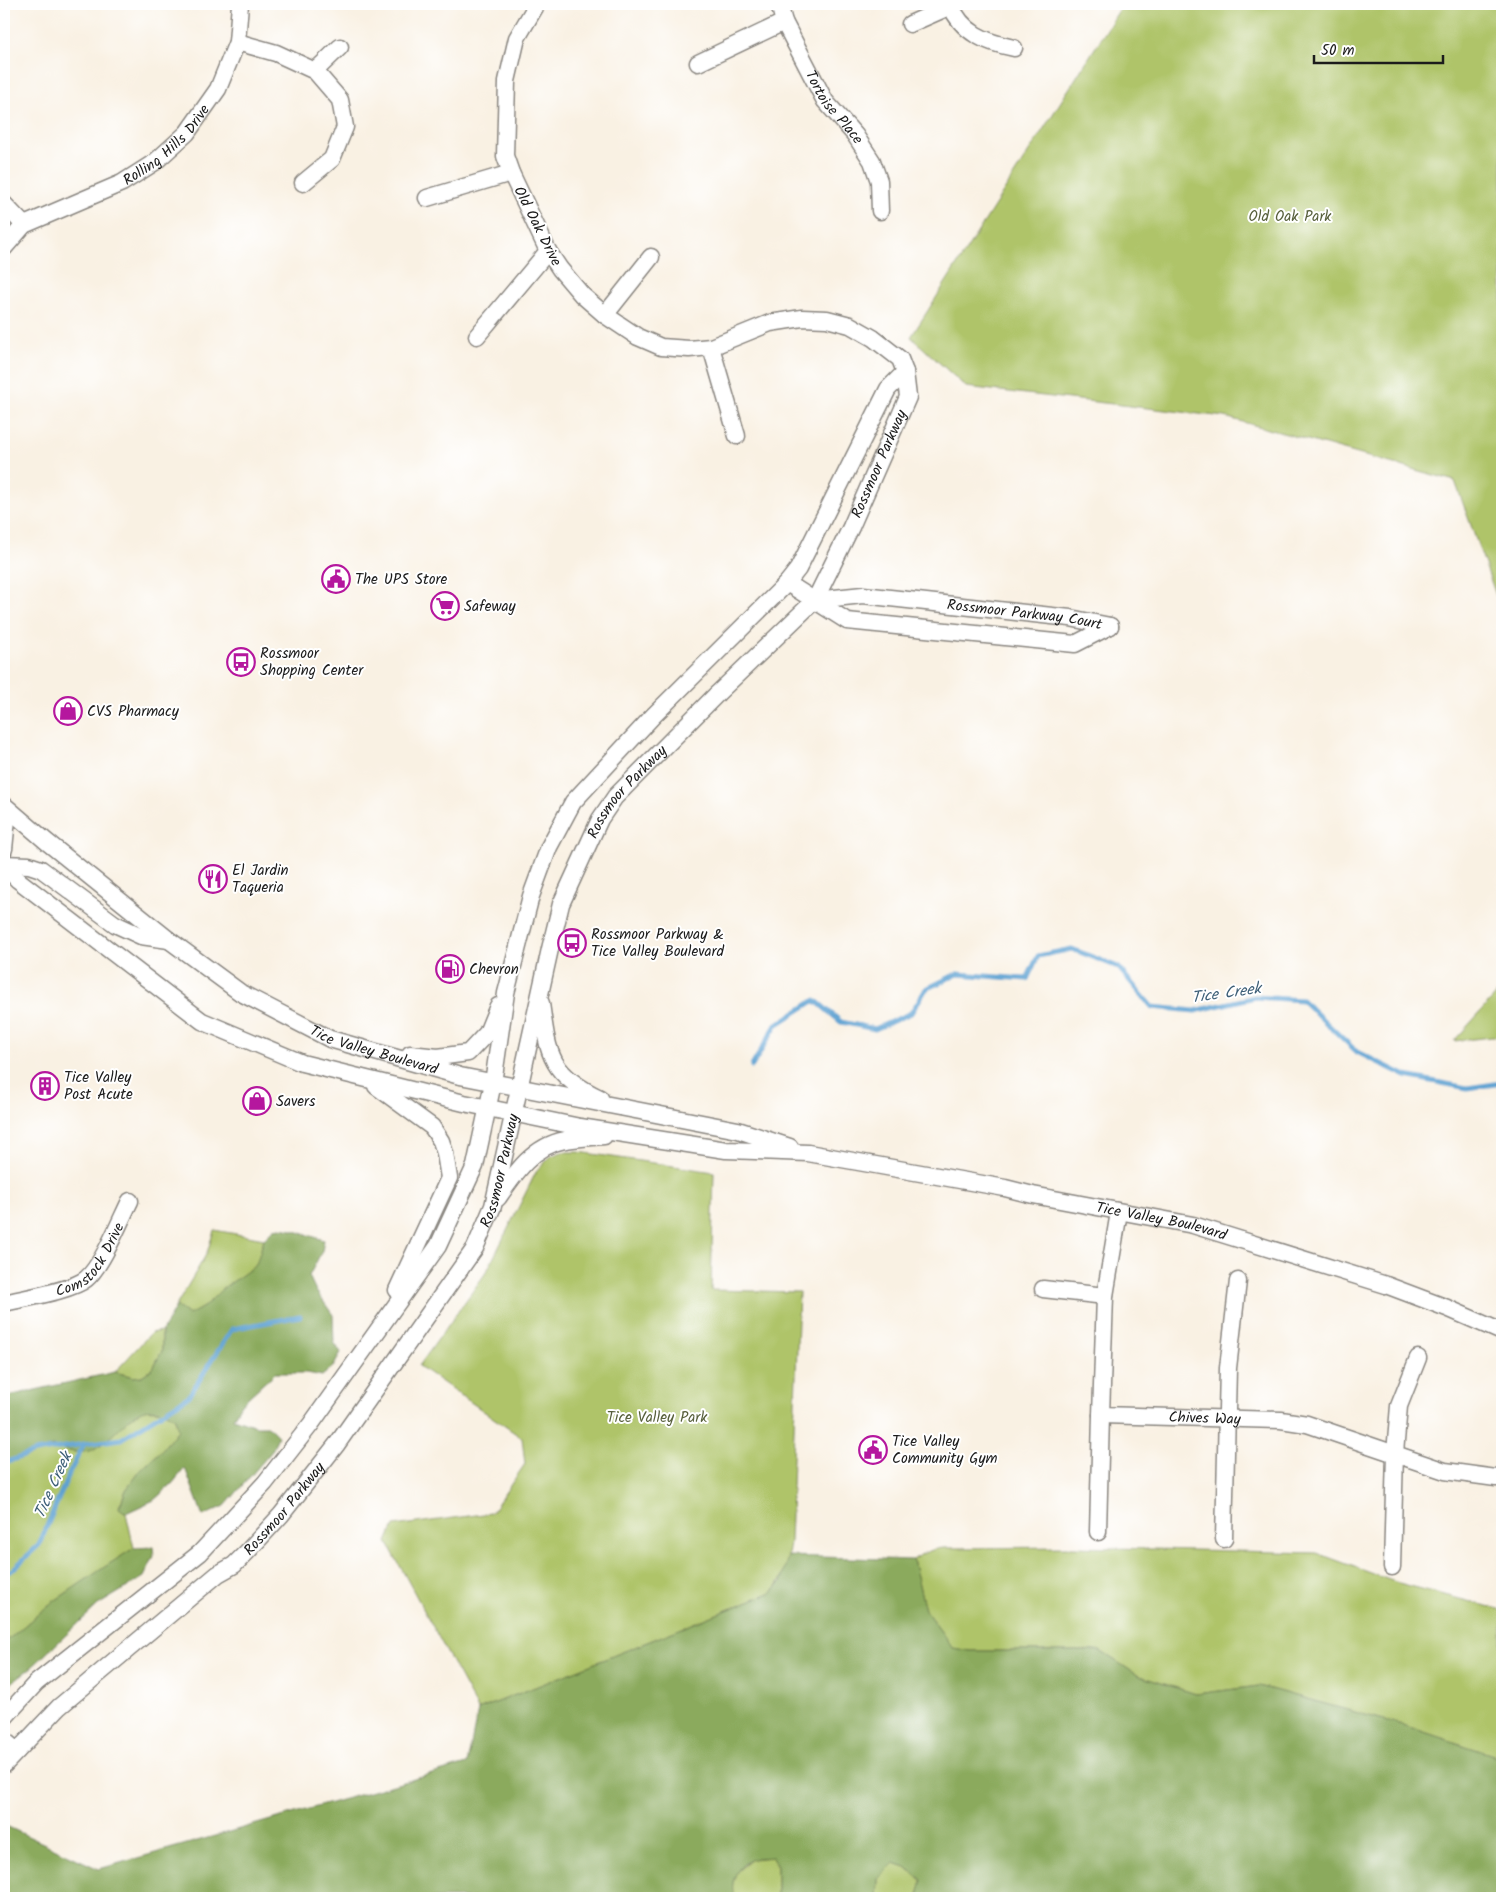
<svg xmlns="http://www.w3.org/2000/svg" width="1506" height="1902" font-family="Kalam,sans-serif">
<style>
.green{fill:#afc469;stroke:#667042}
.forest{fill:#8baa5d;stroke:#54633c}
.lines{fill:none;stroke-linecap:round;stroke-linejoin:round}
.stream{stroke:#5da1d1;stroke-width:5}
.minor-casing{stroke:#8a8680;stroke-width:19}
.minor{stroke:#fff;stroke-width:16}
.labels{text-anchor:middle;stroke-width:4;stroke-linejoin:round;paint-order:stroke}
.street-label{font-size:15px;fill:#1c1c1c;stroke:#fff}
.park-label{font-size:15px;fill:#575f3b;stroke:#fff}
.poi-label{font-size:15px;fill:#1c1c1c;stroke:#fff;text-anchor:start}
.water-label{font-size:16px;font-style:italic;fill:#3c5e76;stroke:#fff}
</style>
<rect width="100%" height="100%" fill="#fff"/>
<filter id="ink" filterUnits="userSpaceOnUse"><feTurbulence type="fractalNoise" baseFrequency=".02" numOctaves="2"/><feDisplacementMap in="SourceGraphic" scale="10" xChannelSelector="R" yChannelSelector="G"/><feConvolveMatrix kernelMatrix="1 2 1 2 8 2 1 2 1" color-interpolation-filters="sRGB"/></filter>
<filter id="wash" filterUnits="userSpaceOnUse"><feTurbulence type="fractalNoise" baseFrequency=".0096" numOctaves="4" result="noise"/><feDisplacementMap in="SourceGraphic" scale="20" xChannelSelector="R" yChannelSelector="G"/><feGaussianBlur stdDeviation="1.12" result="paint"/><feColorMatrix in="noise" values="0 0 0 0 0 0 0 0 0 0 0 0 0 0 0 0 0 1.4 0 .05"/><feComposite in="paint" operator="in"/></filter>
<g filter="url(#wash)">
<rect width="100%" height="100%" fill="#f9f1e3"/>
<path class="green" d="M1123,4H1502V612L1455,481L1225,417L966,387L911,337Z
M1502,988V1036L1454,1041Z
M562,1152H579L714,1172L711,1290L799,1292L790,1542C787,1562 786,1577 772,1592L478,1710L387,1542L394,1526L491,1513L525,1464L522,1438L419,1366L487,1271L536,1172L551,1156Z
M214,1230L264,1239L257,1265L221,1290L205,1306L189,1316L176,1306L207,1253Z
M162,1331V1351L153,1368L142,1376L134,1377L115,1372L151,1333Z
M144,1409L164,1411L175,1418L178,1430L161,1451L141,1470L126,1490L119,1507L126,1513L134,1548L50,1604L4,1643V1464L35,1454L52,1446L74,1452L107,1439L126,1420Z
M1074,1547L1317,1553L1395,1582L1502,1610V1758L1406,1726L1259,1686L1196,1694L1139,1676L1100,1651H969L953,1648L925,1610L913,1560C922,1553 932,1549 944,1548Z
M773,1857L777,1867V1898H735L731,1890L736,1872L752,1859Z
M894,1863L906,1867L922,1881L917,1898H877L878,1879Z"/>
<path class="forest" d="M281,1228L292,1230L324,1240L322,1251L309,1276L316,1291L333,1315L334,1344L341,1352L334,1366L322,1376L307,1373H275L241,1404L233,1418L256,1426H268L278,1436L272,1451L225,1506L203,1516L185,1468L172,1484L154,1500L126,1513L119,1508L126,1490L141,1470L161,1451L178,1430L175,1418C136,1391 123,1434 94,1449C81,1456 64,1450 52,1446L35,1454L4,1464V1397L115,1372L133,1377L142,1376L153,1368L162,1351V1331L176,1306L189,1315L205,1306L221,1290L256,1265L264,1239L274,1229Z
M153,1547L154,1556L144,1577L98,1605L32,1667L4,1688V1643L50,1604L109,1564L134,1548Z
M788,1556L913,1560L925,1610L953,1648L970,1651H1100L1139,1676L1196,1694L1259,1686L1406,1726L1502,1758V1898H917L922,1880L906,1867L894,1863L878,1879L877,1898H777V1867L773,1857C767,1858 758,1857 753,1859C737,1865 728,1883 735,1898H4V1825L99,1869L467,1764L478,1710L772,1592L781,1582Z"/>
<g class="lines">
<path class="stream" d="M752,1066L776,1025L815,1000L841,1022L875,1029L911,1013L926,989L957,974L1027,979L1038,956L1072,949L1118,967L1152,1007L1195,1011L1255,997L1302,1000L1357,1052L1406,1076L1467,1088L1502,1083
M4,1463L35,1452L84,1444
M4,1572L11,1571L39,1545L69,1474L84,1444L121,1439L189,1396L232,1329L300,1316"/>
</g>
</g>
<g filter="url(#ink)">
<g class="lines">
<defs>
<g id="minor">
<path id="s1" d="M779,4L784,22L825,101L855,135L872,161L879,181L880,211"/>
<path d="M950,4C962,33 985,42 1014,48"/>
<path d="M910,24L951,6"/>
<path d="M237,42L276,53L315,71L340,100L345,127L332,159L303,183"/>
<path d="M698,63L784,22"/>
<path d="M315,71L340,47"/>
<path d="M427,198L511,173"/>
<path d="M4,204L24,225"/>
<path id="s2" d="M4,248L24,225L122,183L155,162L187,133L218,89L237,42L240,4"/>
<path d="M605,315L651,257"/>
<path d="M477,336L548,251"/>
<path d="M711,347L737,436"/>
<path d="M787,583L847,621L1075,644L1110,626"/>
<path id="s3" d="M815,600L863,595L1070,618L1110,626"/>
<path id="s4" d="M4,805L47,842L169,940L241,993L330,1039L460,1076L738,1130L790,1147"/>
<path d="M4,849L8,809"/>
<path d="M4,864L29,865L41,869L115,924L141,936L169,940"/>
<path id="s5" d="M4,865L18,880L202,1021L302,1063L464,1103L580,1127L726,1150L808,1153L1005,1188L1033,1195L1193,1225L1386,1285L1447,1308L1502,1332"/>
<path d="M541,1003C548,1054 549,1074 600,1098"/>
<path d="M410,1054L438,1057L468,1053L487,1033L498,1006"/>
<path d="M376,1086L432,1127L441,1141L445,1153L449,1178L397,1290"/>
<path d="M498,1198C515,1173 533,1146 565,1140C578,1138 591,1137 604,1136"/>
<path id="s6" d="M1119,1212L1105,1296L1101,1415L1281,1420L1307,1424L1445,1471L1496,1478H1502"/>
<path d="M1043,1289L1105,1296"/>
<path id="s7" d="M4,1303C24,1298 71,1291 86,1279C102,1266 120,1221 130,1201"/>
<path d="M1098,1532L1101,1415"/>
<path d="M1224,1539L1228,1368L1238,1281"/>
<path d="M1392,1567L1395,1453L1399,1406L1418,1358"/>
<path d="M4,1718L36,1683L200,1553L265,1483L311,1424L438,1246L475,1166L493,1083L506,993L531,896L549,847L573,802L653,716L787,583L798,569L888,389L905,372"/>
<path d="M4,1740L17,1751"/>
<path id="s8" d="M4,1765L59,1707L218,1574L234,1565L247,1552L281,1515L337,1444L475,1248L493,1206L550,949L561,904L600,819L615,797L718,693L815,600L851,527L908,397L905,372L900,359L873,338L850,325L827,319L802,318L770,323L711,347L689,349L661,347L638,337L605,315L582,295L560,269L548,251L511,173L505,156L507,81L517,38L537,4"/>
</g>
</defs>
<use href="#minor" class="minor-casing"/>
<use href="#minor" class="minor"/>
</g>
</g>
<defs>
<symbol id="civic-ring" viewBox="-11 -11 22 22"><circle r="9.5" fill="#fff" stroke="#b5179e" stroke-width="1.5"/><path d="M-.6-6.5H3V-4.5H.6V-3L4-1V1h2V6H-6V1h2V-1L-.6-3ZM-1.2 2.5V6h2.4V2.5Z" fill="#b5179e"/></symbol>
<symbol id="supermarket-ring" viewBox="-11 -11 22 22"><circle r="9.5" fill="#fff" stroke="#b5179e" stroke-width="1.5"/><path d="M-6-5.5h2.5l.6 2H6L4.5 2H-2.5L-4.4-4H-6ZM-1.5 3.2a1.3 1.3 0 1 0 .1 0ZM3 3.2a1.3 1.3 0 1 0 .1 0Z" fill="#b5179e"/></symbol>
<symbol id="bus-ring" viewBox="-11 -11 22 22"><circle r="9.5" fill="#fff" stroke="#b5179e" stroke-width="1.5"/><path d="M-5-6H5V4H4V6H2V4H-2V6H-4V4H-5ZM-3.5-4V0h7V-4ZM-3.5 1.2v1.5H-2V1.2ZM2 1.2v1.5H3.5V1.2Z" fill="#b5179e"/></symbol>
<symbol id="shop-ring" viewBox="-11 -11 22 22"><circle r="9.5" fill="#fff" stroke="#b5179e" stroke-width="1.5"/><path d="M-5-2.5h2.3a2.7 3.5 0 0 1 5.4 0H5L5.5 6h-11ZM-1.5-2.5h3a1.5 2.3 0 0 0-3 0Z" fill="#b5179e"/></symbol>
<symbol id="restaurant-ring" viewBox="-11 -11 22 22"><circle r="9.5" fill="#fff" stroke="#b5179e" stroke-width="1.5"/><path d="M-5-6h1v4h1v-4h1v4h1v-4h1v5L-1.5 .5V6h-2V.5L-5-1ZM5-6V6H3V1.5H1.5Q1.5-4 5-6Z" fill="#b5179e"/></symbol>
<symbol id="fuel-ring" viewBox="-11 -11 22 22"><circle r="9.5" fill="#fff" stroke="#b5179e" stroke-width="1.5"/><path d="M-5.5-6h7V0h2V4h1.3V-2.5L3-4.5l.8-.8L6-3V5H2.5V1h-1V6h-7ZM-4.2-4.7v3.2H.2V-4.7Z" fill="#b5179e"/></symbol>
<symbol id="building-ring" viewBox="-11 -11 22 22"><circle r="9.5" fill="#fff" stroke="#b5179e" stroke-width="1.5"/><path d="M-4-6H4V6H1V3H-1V6H-4ZM-2.5-4.3h1.7v1.8h-1.7ZM.8-4.3h1.7v1.8H.8ZM-2.5-1h1.7V.8h-1.7ZM.8-1h1.7V.8H.8Z" fill="#b5179e"/></symbol>
</defs>
<g fill-rule="evenodd">
<use href="#civic-ring" x="320" y="563" width="32" height="32"/>
<use href="#supermarket-ring" x="429" y="590" width="32" height="32"/>
<use href="#bus-ring" x="225" y="646" width="32" height="32"/>
<use href="#shop-ring" x="52" y="695" width="32" height="32"/>
<use href="#restaurant-ring" x="197" y="863" width="32" height="32"/>
<use href="#bus-ring" x="556" y="927" width="32" height="32"/>
<use href="#fuel-ring" x="434" y="953" width="32" height="32"/>
<use href="#building-ring" x="29" y="1070" width="32" height="32"/>
<use href="#shop-ring" x="241" y="1085" width="32" height="32"/>
<use href="#civic-ring" x="857" y="1434" width="32" height="32"/>
</g>
<g class="labels">
<g class="street-label">
<text dy="5" stroke="none"><textPath href="#s1" startOffset="118">Tortoise Place</textPath></text>
<text dy="5" stroke="none"><textPath href="#s2" startOffset="196">Rolling Hills Drive</textPath></text>
<text transform="translate(538 226) rotate(63)" y="5">Old Oak Drive</text>
<text dy="5" stroke="none"><textPath href="#s8" startOffset="1611">Rossmoor Parkway</textPath></text>
<text dy="5" stroke="none"><textPath href="#s3" startOffset="211">Rossmoor Parkway Court</textPath></text>
<text dy="5" stroke="none"><textPath href="#s8" startOffset="1191">Rossmoor Parkway</textPath></text>
<text dy="5" stroke="none"><textPath href="#s4" startOffset="448">Tice Valley Boulevard</textPath></text>
<text dy="5" stroke="none"><textPath href="#s8" startOffset="786">Rossmoor Parkway</textPath></text>
<text dy="5" stroke="none"><textPath href="#s5" startOffset="1236">Tice Valley Boulevard</textPath></text>
<text dy="5" stroke="none"><textPath href="#s7" startOffset="102">Comstock Drive</textPath></text>
<text dy="5" stroke="none"><textPath href="#s6" startOffset="308">Chives Way</textPath></text>
<text dy="5" stroke="none"><textPath href="#s8" startOffset="381">Rossmoor Parkway</textPath></text>
</g>
<g class="park-label">
<text x="1290" y="221">Old Oak Park</text>
<text x="657" y="1422">Tice Valley Park</text>
</g>
<g class="poi-label">
<text x="355" y="584">The UPS Store</text>
<text x="464" y="611">Safeway</text>
<text x="260" y="658">Rossmoor<tspan x="260" dy="17">Shopping Center</tspan></text>
<text x="87" y="716">CVS Pharmacy</text>
<text x="232" y="875">El Jardin<tspan x="232" dy="17">Taqueria</tspan></text>
<text x="591" y="939">Rossmoor Parkway &amp;<tspan x="591" dy="17">Tice Valley Boulevard</tspan></text>
<text x="469" y="974">Chevron</text>
<text x="64" y="1082">Tice Valley<tspan x="64" dy="17">Post Acute</tspan></text>
<text x="276" y="1106">Savers</text>
<text x="892" y="1446">Tice Valley<tspan x="892" dy="17">Community Gym</tspan></text>
</g>
<g class="water-label">
<text transform="translate(1226 992) rotate(-8)" y="6">Tice Creek</text>
<text transform="translate(52 1485) rotate(-66)" y="6">Tice Creek</text>
</g>
</g>
<rect width="1506" height="1902" fill="none" stroke="#fff" stroke-width="20"/>
<path d="M1314 55v8h129v-8" fill="none" stroke="#1c1c1c" stroke-width="2.5"/>
<text x="1321" y="55" font-size="15" fill="#1c1c1c" stroke="#ffffff" stroke-width="4" paint-order="stroke">50 m</text>
</svg>
